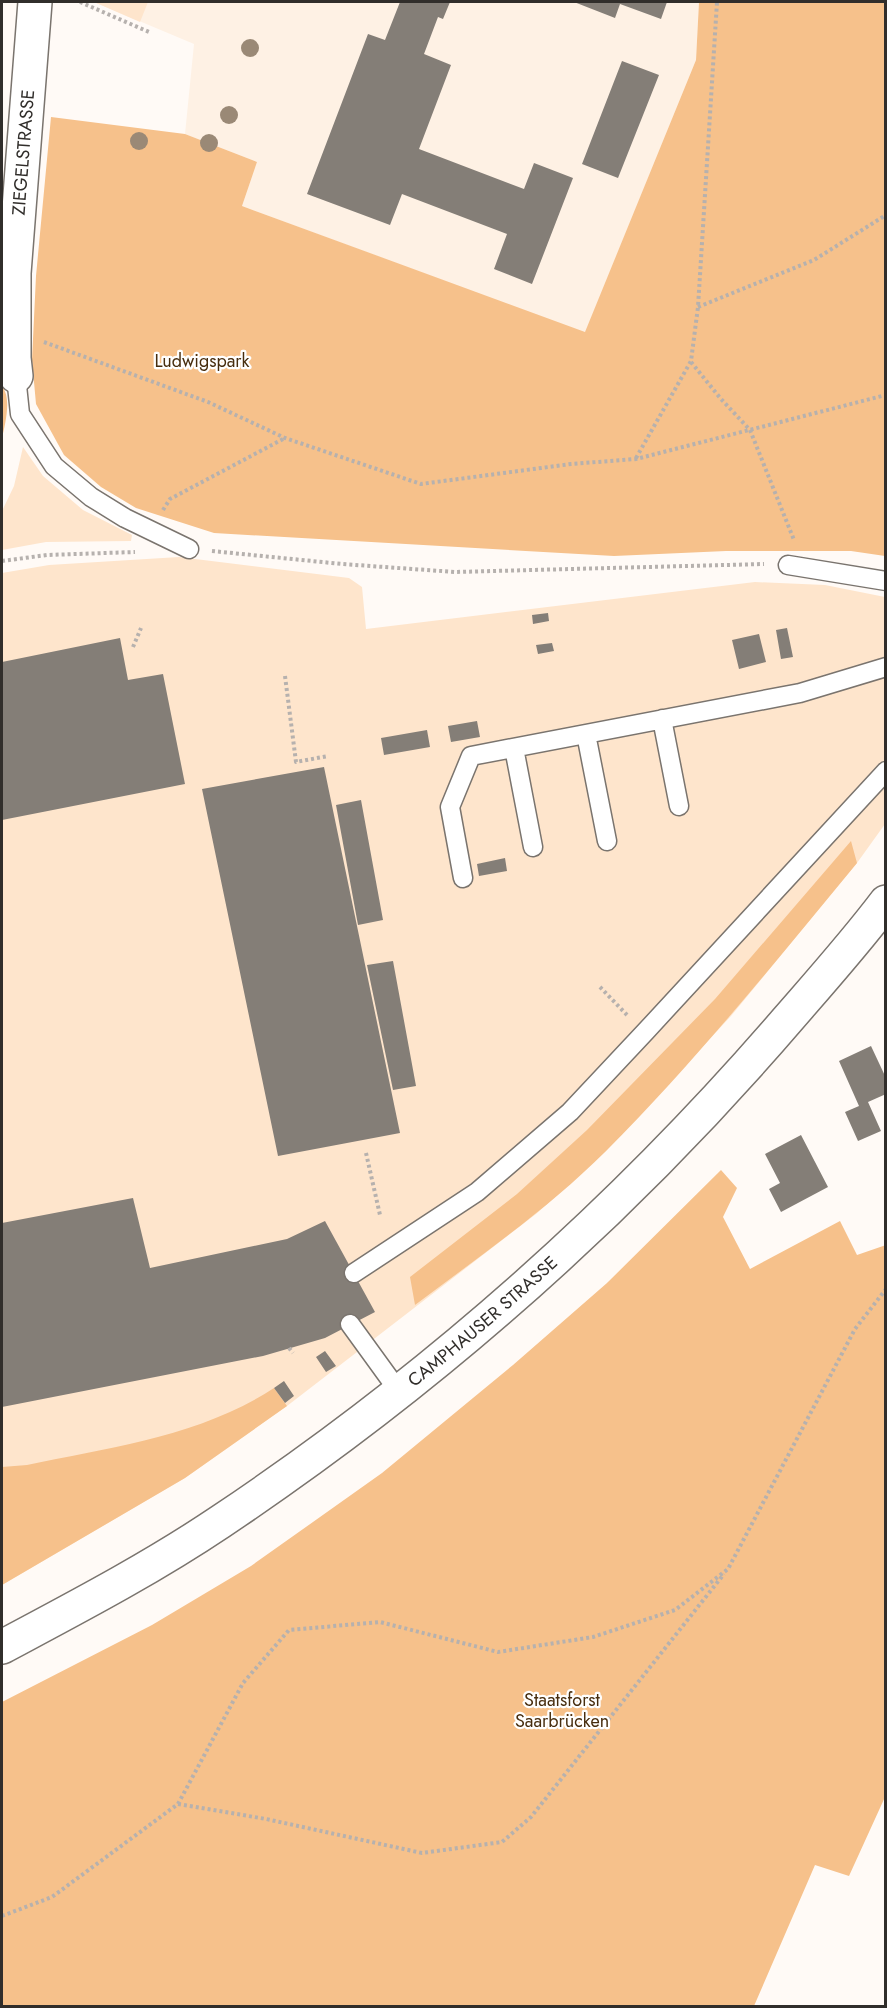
<svg xmlns="http://www.w3.org/2000/svg" width="887" height="2008" font-family="Jost,sans-serif">
<style>
.built{fill:#fef1e4}
.green{fill:#fee5cc}
.forest{fill:#f6c18b}
.building{fill:#847e77}
.lines{fill:none;stroke-linecap:round;stroke-linejoin:round}
.lane-casing{stroke:#7a746e;stroke-width:21}
.street-casing{stroke:#7a746e;stroke-width:36}
.primary-casing{stroke:#7a746e;stroke-width:36}
.path{stroke:#b6b1ae;stroke-width:4;stroke-dasharray:3 3;stroke-linecap:butt}
.lane{stroke:#fff;stroke-width:18}
.street{stroke:#fff;stroke-width:33}
.primary{stroke:#fff;stroke-width:33}
.tree{fill:#9a8976}
.labels{text-anchor:middle;stroke-width:4.5;stroke-linejoin:round;paint-order:stroke}
.street-label{font-size:18px;fill:#312e2b;stroke:#fff}
.park-label{font-size:18px;fill:#472d0e;stroke:#fff}
</style>
<rect width="100%" height="100%" fill="#fffaf6"/>
<path class="built" d="M94,2H699L696,60L585,333L242,206L257,162L185,134L194,44Z"/>
<path class="green" d="M94,2H148L140,22Z
M23,447L43,476L83,510L132,535L131,541L46,542L2,550V511L14,486Z
M179,557L349,578L362,587L366,629L755,582L825,585L885,597V824L857,863L731,1016L606,1151L536,1214L287,1406L185,1478L2,1585V573L49,565Z"/>
<path class="forest" d="M699,2H885V556L851,551H726L614,556L214,533L136,508L101,487L64,455L36,404L32,360L36,276L51,117L185,134L257,162L242,206L585,332L696,60Z
M2,387C12,397 5,425 2,438Z
M851,841L857,863C776,961 696,1061 606,1151C548,1209 480,1256 415,1305L410,1277L517,1194L587,1130L715,999Z
M721,1170L737,1188L723,1217L750,1269L840,1221L857,1255L886,1245L885,1797L849,1876L815,1865L754,2006H2V1702L152,1625L251,1566L382,1473L513,1365L607,1283Z
M274,1388L287,1406L185,1478L2,1585V1467L27,1465C111,1447 201,1436 274,1388Z"/>
<path class="building" d="M400,2H450L443,19L438,17L424,54L451,65L419,149L524,189L534,163L573,178L532,284L494,269L507,234L402,194L390,225L307,194L368,34L385,40Z
M574,2H667L661,19L620,4L615,18Z
M622,61L659,75L618,178L582,164Z
M548,613L549,621L533,624L532,615Z
M787,628L793,657L781,659L776,630Z
M759,634L766,662L739,669L732,640Z
M120,638L128,680L163,674L185,784L2,820V662Z
M552,643L554,651L538,654L536,645Z
M477,721L480,737L451,742L448,726Z
M427,730L430,747L384,755L381,738Z
M324,767L400,1133L278,1156L202,789Z
M361,800L383,920L358,925L336,805Z
M505,858L507,871L479,876L477,864Z
M393,961L416,1086L393,1090L367,965Z
M871,1046L886,1078V1094L868,1102L881,1131L858,1141L845,1112L859,1106L839,1061Z
M801,1135L828,1187L781,1212L769,1189L780,1183L765,1154Z
M133,1198L150,1268L287,1239L325,1221L375,1312L325,1338L263,1356L2,1407V1223Z
M325,1351L336,1366L326,1372L316,1357Z
M284,1381L294,1396L285,1403L274,1388Z"/>
<g class="lines">
<defs>
<path id="lane" d="M16,376L20,414L54,466L91,497L125,518L189,549
M788,565L886,581
M662,719L679,806
M586,734L607,841
M514,748L533,847
M463,878L450,807L471,756L800,693L886,667
M354,1273L477,1192L570,1112L646,1031L886,771
M350,1324L400,1393"/>
<g id="street">
<path id="s1" d="M16,376L14,358V273L35,2"/>
</g>
<g id="primary">
<path id="s2" d="M2,1647C75,1608 150,1569 220,1522C431,1381 622,1212 788,1019C821,981 855,943 886,902"/>
</g>
</defs>
<use href="#lane" class="lane-casing"/>
<use href="#street" class="street-casing"/>
<use href="#primary" class="primary-casing"/>
<path class="path" d="M80,2L149,32
M698,307L814,260L886,215
M44,342L208,402L285,438L421,484L571,464L636,459L886,395
M691,362L721,399L750,430L794,540
M636,458L691,361L698,307L717,2
M163,510L170,499L285,438
M212,551L342,564L455,572L764,564
M2,561L47,555L135,552
M133,647L141,628
M285,676L296,762L328,756
M600,987L627,1015
M366,1153L380,1215
M289,1348L293,1353
M178,1804L266,1819L422,1853L502,1842L531,1817L724,1574
M2,1916L52,1897L178,1804L243,1683L289,1630L380,1622L498,1652L593,1637L675,1610L728,1569L855,1329L886,1289"/>
<use href="#lane" class="lane"/>
<use href="#street" class="street"/>
<use href="#primary" class="primary"/>
</g>
<g class="tree">
<circle cx="250" cy="48" r="9"/>
<circle cx="229" cy="115" r="9"/>
<circle cx="139" cy="141" r="9"/>
<circle cx="209" cy="143" r="9"/>
</g>
<g class="labels">
<g class="street-label">
<text dy="6" stroke="none"><textPath href="#s1" startOffset="224">ZIEGELSTRASSE</textPath></text>
<text dy="6" stroke="none"><textPath href="#s2" startOffset="582">CAMPHAUSER STRASSE</textPath></text>
</g>
<g class="park-label">
<text x="202" y="367">Ludwigspark</text>
<text x="562" y="1706">Staatsforst<tspan x="562" dy="21">Saarbrücken</tspan></text>
</g>
</g>
<rect width="887" height="2008" fill="none" stroke="#312e2b" stroke-width="6"/>
</svg>
